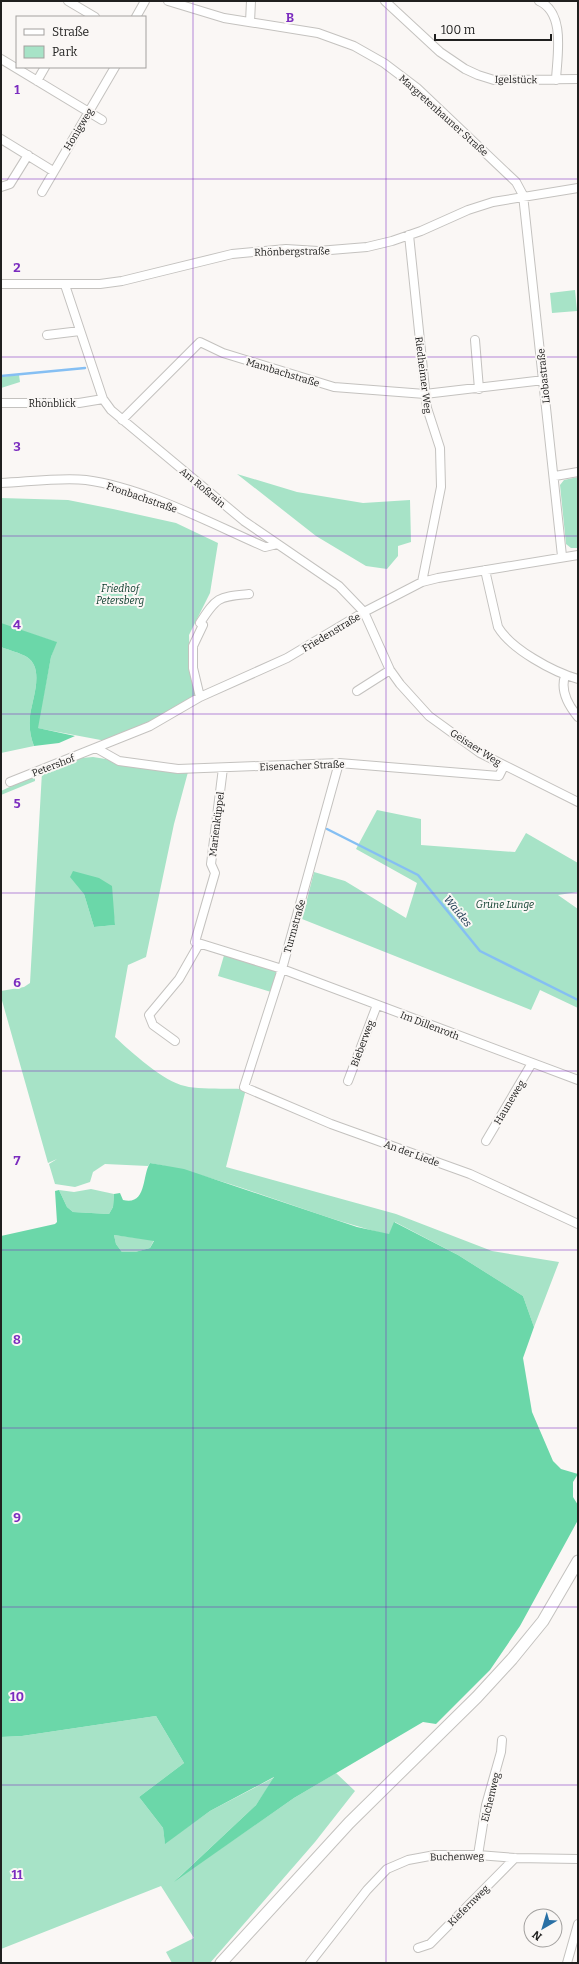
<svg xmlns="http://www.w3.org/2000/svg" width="579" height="1964" font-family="Bitter,serif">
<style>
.green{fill:#a7e3c7;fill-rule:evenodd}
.forest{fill:#6bd7a9;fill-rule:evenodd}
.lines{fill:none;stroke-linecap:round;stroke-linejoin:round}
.stream{stroke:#85bff3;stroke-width:2.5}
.minor-casing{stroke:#c4c2bf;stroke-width:10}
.major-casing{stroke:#c4c2bf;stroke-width:13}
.minor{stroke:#fff;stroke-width:8}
.major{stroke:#fff;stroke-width:11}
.grid{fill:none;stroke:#7b2cbf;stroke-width:1;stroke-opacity:0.55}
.labels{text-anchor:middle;stroke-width:4;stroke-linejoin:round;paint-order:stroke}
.street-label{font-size:10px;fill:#20201f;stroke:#faf7f5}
.park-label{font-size:10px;font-style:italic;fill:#043625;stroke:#faf7f5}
.water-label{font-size:11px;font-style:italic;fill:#0c2c46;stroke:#faf7f5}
.grid-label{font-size:13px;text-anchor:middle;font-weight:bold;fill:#7b2cbf;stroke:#faf7f5;stroke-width:4;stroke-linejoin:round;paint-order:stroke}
</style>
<rect width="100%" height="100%" fill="#faf7f5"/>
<path class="green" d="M575,290L577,311L552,313L550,293Z
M19,375L20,382L1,388V377Z
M237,474L297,492L363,503L410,500L411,542L398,546V556L387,569L366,566L316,536Z
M578,477V548H571L566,544L560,485L564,480Z
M1,498L68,500L113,509L176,523L218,543L210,593L189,635L190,671L197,697L149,724L106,741L37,728L51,657L56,642L1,624Z
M1,647C9,650 20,653 27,657C45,669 32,699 30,716C29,727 30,736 34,746L1,753Z
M93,757L188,772L174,824L146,957L128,965L115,1037C130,1051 164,1082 185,1086C199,1090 230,1088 246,1089L226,1167L396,1214L492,1251L559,1262L534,1327L523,1296L458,1255L395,1222L389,1235C309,1215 232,1179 150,1163L148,1166L105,1164L93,1172L90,1182L75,1187L55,1184L49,1164L57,1159L48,1163L1,997V991L24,987L30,983L42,772L81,758ZM84,894L113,910L115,925L94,927Z
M35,775V781L1,795V791Z
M377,810L421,819V845L515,852L526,833L578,863V892L558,895L578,909V1008L540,990L531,1010L302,919L314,872L345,881L406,918L417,883L356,849Z
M225,952L277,969L271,992L218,976Z
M91,1189L114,1194L113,1207L109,1214L73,1212L67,1207L59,1190L74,1192Z
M114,1235L154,1240L150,1248L135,1252H122L116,1244Z
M156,1716L184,1763L139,1797L163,1828L165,1843L210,1811L275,1777L256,1805L177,1879L294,1798L336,1773L355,1791L315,1842L210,1963H172L166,1952L194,1938L161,1886L1,1949V1737L22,1736Z"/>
<path class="forest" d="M1,623L57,642L51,657L38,728L75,736L59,743L34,746C30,736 29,727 30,716C32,699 45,669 27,657C20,653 9,650 1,647Z
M73,871L99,878L112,886L115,925L94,927L84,894L70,877Z
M150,1163L184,1169L357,1227L389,1234L394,1222L458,1255L523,1296L534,1327L523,1358L532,1412L553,1461L561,1469L578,1474L573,1482V1497L578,1505V1520L520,1626L490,1670L436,1724L423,1722L294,1798L174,1882L256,1805L274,1777L210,1811L165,1844L163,1828L139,1797L184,1763L156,1716L22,1736L1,1737V1236L55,1224L57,1222L55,1191L59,1190L67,1207L73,1212L109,1214L113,1207L114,1194L120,1193L123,1200C147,1206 142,1175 150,1163ZM114,1235L154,1241L150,1248L135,1252H122L116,1244Z"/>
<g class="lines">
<path class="stream" d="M1,376L85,368
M327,829L418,875L480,951L578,1000"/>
<defs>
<path id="minor" d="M68,1L95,17
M168,1L224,18L318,33L354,46L384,63L417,88L516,182L523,195L562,556
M385,1L440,52L465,69L478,75L494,80L578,79
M539,1C566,13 557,56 556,80
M136,17L145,1
M250,22L251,1
M1,59L102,120
M37,81L45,67
M1,139L53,171
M1,187L10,184L28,155
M42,192L115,67
M409,235L427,408L440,448L441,487L422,582
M1,284H100L122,281L232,254L286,249L318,251L367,247L392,241L421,231L468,210L493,202L578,188
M65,285L103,399L111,410L244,521L339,586L364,612L390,670L400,684L429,716L480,753L578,802
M47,335L80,331
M475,340L479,389
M1,403H79L103,399
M122,420L200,342L223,353L334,387L425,394L544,380
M555,476L578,472
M1,483C26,482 62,477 86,480C145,488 210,523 265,547L277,544
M485,570L498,627C511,649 553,672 578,679
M565,676C560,691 568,705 578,717
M357,691L390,670
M200,697L193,668V646L203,625L200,623C217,596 219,597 249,594
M96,748L119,761L178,769L339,763L499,776L504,766
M339,763L282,969L244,1087L331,1124L470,1174L578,1224
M223,768L211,864L215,873L195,942L282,969L578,1080
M10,782L150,726L200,697L287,658L364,612L422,582L438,578L578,555
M175,1041L153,1025L149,1015L179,979L199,944
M348,1081L377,1005
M486,1141L532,1063
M478,1855L486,1805L501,1752L502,1740
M418,1948L430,1944L515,1858
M310,1963L367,1890L387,1869L408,1860L435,1855H478L515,1858L578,1859
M567,1963L578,1924"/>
<path id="major" d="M221,1963L349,1823L477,1697L512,1659L543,1621L578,1561"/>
</defs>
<use href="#minor" class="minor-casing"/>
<use href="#major" class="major-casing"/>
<use href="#minor" class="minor"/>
<use href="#major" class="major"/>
</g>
<path class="grid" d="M193,1V1963M386,1V1963M1,179H578M1,357H578M1,536H578M1,714H578M1,893H578M1,1071H578M1,1250H578M1,1428H578M1,1607H578M1,1785H578"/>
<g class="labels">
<g class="street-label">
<text transform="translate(516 79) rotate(1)" y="4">Igelstück</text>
<text transform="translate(444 115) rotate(42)" y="4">Margretenhauner Straße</text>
<text transform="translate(78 129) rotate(-59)" y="4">Honigweg</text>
<text transform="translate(292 251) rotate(-1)" y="4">Rhönbergstraße</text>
<text transform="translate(283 372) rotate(17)" y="4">Mambachstraße</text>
<text transform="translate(424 375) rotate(83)" y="4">Riedheimer Weg</text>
<text transform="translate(543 376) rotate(-96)" y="4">Liobastraße</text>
<text x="52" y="407">Rhönblick</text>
<text transform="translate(203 487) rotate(40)" y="4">Am Roßrain</text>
<text transform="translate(142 497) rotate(19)" y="4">Fronbachstraße</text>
<text transform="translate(331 632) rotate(-31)" y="4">Friedenstraße</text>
<text transform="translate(476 747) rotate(33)" y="4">Geisaer Weg</text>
<text transform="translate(53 765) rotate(-21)" y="4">Petershof</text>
<text transform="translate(302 765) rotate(-2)" y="4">Eisenacher Straße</text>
<text transform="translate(216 824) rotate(-83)" y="4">Marienküppel</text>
<text transform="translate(294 926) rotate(-74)" y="4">Turmstraße</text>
<text transform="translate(430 1025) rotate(21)" y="4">Im Dillenroth</text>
<text transform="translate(362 1043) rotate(-69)" y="4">Bieberweg</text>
<text transform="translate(509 1102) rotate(-59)" y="4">Hauneweg</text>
<text transform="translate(412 1153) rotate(20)" y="4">An der Liede</text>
<text transform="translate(490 1797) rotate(-76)" y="4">Eichenweg</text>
<text transform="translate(457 1856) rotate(-1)" y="4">Buchenweg</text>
<text transform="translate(468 1905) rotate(-45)" y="4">Kiefernweg</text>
</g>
<g class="park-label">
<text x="120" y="592">Friedhof<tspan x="120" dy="12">Petersberg</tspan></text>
<text x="505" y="908">Grüne Lunge</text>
</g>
<g class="water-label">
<text transform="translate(458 911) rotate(51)" y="4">Waides</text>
</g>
</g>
<g class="grid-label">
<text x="290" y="22">B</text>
<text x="17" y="94">1</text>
<text x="17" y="272">2</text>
<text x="17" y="451">3</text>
<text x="17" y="629">4</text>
<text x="17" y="808">5</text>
<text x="17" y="987">6</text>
<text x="17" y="1165">7</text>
<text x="17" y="1344">8</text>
<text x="17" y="1522">9</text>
<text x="17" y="1701">10</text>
<text x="17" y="1879">11</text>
</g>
<rect width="579" height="1964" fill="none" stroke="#20201f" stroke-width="4"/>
<rect x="16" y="16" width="130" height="52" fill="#faf7f5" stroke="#a3a19f"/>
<rect x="24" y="29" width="20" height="6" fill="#ffffff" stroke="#a3a19f"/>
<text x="52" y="36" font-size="12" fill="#20201f">Straße</text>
<rect x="24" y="46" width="20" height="12" fill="#a7e3c7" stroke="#a3a19f"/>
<text x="52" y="56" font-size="12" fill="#20201f">Park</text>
<g transform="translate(543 1928) rotate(218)"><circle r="19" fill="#faf7f5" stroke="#a3a19f"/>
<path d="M0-3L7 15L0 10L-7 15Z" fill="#2970a5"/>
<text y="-6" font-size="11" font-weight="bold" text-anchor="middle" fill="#20201f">N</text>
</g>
<path d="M435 34v6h116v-6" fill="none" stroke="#20201f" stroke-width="2"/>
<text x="441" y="34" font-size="12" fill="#20201f" stroke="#faf7f5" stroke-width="3" paint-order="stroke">100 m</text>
</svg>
